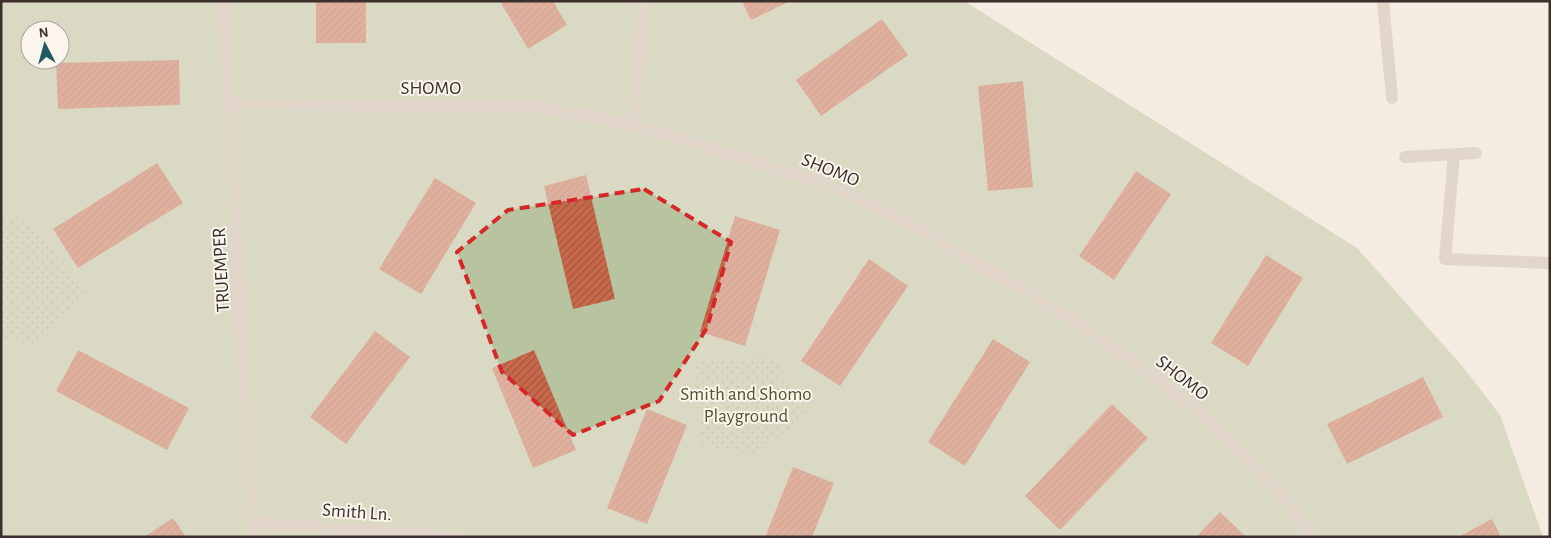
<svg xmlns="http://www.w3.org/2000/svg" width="1551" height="538" font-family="'Alegreya Sans',sans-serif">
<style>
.grass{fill:#b8c4a0;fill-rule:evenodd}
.park{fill:url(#park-dots)}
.building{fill:url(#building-hatch)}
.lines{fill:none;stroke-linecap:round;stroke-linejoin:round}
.minor{stroke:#cdbbac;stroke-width:12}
.marked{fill:none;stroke:#d62828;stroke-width:4;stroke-dasharray:10 6;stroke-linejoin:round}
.labels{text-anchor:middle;stroke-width:4;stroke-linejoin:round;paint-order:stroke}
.street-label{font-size:19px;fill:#3b302b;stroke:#fbf5ee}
.park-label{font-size:19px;fill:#4a5a2e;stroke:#fbf5ee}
</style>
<defs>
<pattern id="park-dots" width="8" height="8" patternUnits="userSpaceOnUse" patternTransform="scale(1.25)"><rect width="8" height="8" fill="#b8c4a0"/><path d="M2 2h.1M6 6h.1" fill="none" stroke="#97a083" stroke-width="1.8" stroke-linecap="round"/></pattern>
<pattern id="building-hatch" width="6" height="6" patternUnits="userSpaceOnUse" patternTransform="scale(1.25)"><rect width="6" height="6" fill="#c8694b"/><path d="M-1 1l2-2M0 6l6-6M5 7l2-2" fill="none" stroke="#a4573f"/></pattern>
</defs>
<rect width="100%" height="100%" fill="#f4ebe1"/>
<path class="grass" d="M1,1H964L1357,248L1463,367L1500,415L1543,537H1ZM30,30H60V60H30Z"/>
<path class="park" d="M22,212L87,291L36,348L1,338V223Z
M773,357L809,412L754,456L702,445L693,360Z"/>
<path class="building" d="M316,1H366V43H316Z
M500,1H553L567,25L528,49Z
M742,1H790L751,20Z
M882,19L908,55L821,116L796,80Z
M179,60L180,105L58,109L56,63Z
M1023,81L1033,187L988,191L978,86Z
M157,163L183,203L78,268L53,229Z
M1136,171L1171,194L1114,280L1079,256Z
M586,175L615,299L573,309L544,186Z
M435,178L476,203L421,294L379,269Z
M735,216L780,230L745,346L700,332Z
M1266,255L1303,278L1248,366L1211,343Z
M869,259L908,286L840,386L801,361Z
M375,331L410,357L346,444L310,417Z
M993,339L1030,362L965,466L928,442Z
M78,350L189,408L167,450L56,391Z
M534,350L576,450L533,468L492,368Z
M1423,377L1443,417L1347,464L1327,424Z
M1112,404L1148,438L1060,530L1025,496Z
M647,409L687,425L647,524L607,508Z
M793,467L834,483L812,537H765Z
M1220,512L1246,537H1196Z
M173,518L186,537H144Z
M1492,519L1501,537H1458Z"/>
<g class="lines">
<path class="minor" d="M224,1L252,537
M1383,1L1392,98
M230,104L533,106L632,124L820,182L907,223L1067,316L1145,370L1209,421L1292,508L1310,537
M632,124L645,1
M1454,155L1445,259L1550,263
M1405,157L1476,153
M252,523L460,537"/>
</g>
<path d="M0 0H1551V538H0ZM644,189L731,242L707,328L659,401L573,435L502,372L457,252L508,210Z" fill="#f4ebe1" fill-opacity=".55" fill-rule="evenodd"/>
<path class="marked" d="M644,189L731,242L707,328L659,401L573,435L502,372L457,252L508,210Z"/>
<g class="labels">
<g class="street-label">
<text x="431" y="94">SHOMO</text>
<text transform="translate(831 169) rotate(22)" y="7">SHOMO</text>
<text transform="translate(220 270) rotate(-93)" y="7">TRUEMPER</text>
<text transform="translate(1183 377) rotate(38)" y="7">SHOMO</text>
<text transform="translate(357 511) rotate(4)" y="7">Smith Ln.</text>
</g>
<g class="park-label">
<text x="746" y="400">Smith and Shomo<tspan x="746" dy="22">Playground</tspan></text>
</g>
</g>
<rect width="1551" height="538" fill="none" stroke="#3b302b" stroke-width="5"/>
<g transform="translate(45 45) rotate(354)"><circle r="24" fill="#fbf5ee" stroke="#aea6a0"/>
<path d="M0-4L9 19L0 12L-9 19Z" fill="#1f5a5e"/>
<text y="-8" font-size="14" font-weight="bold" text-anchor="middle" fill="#3b302b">N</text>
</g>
</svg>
